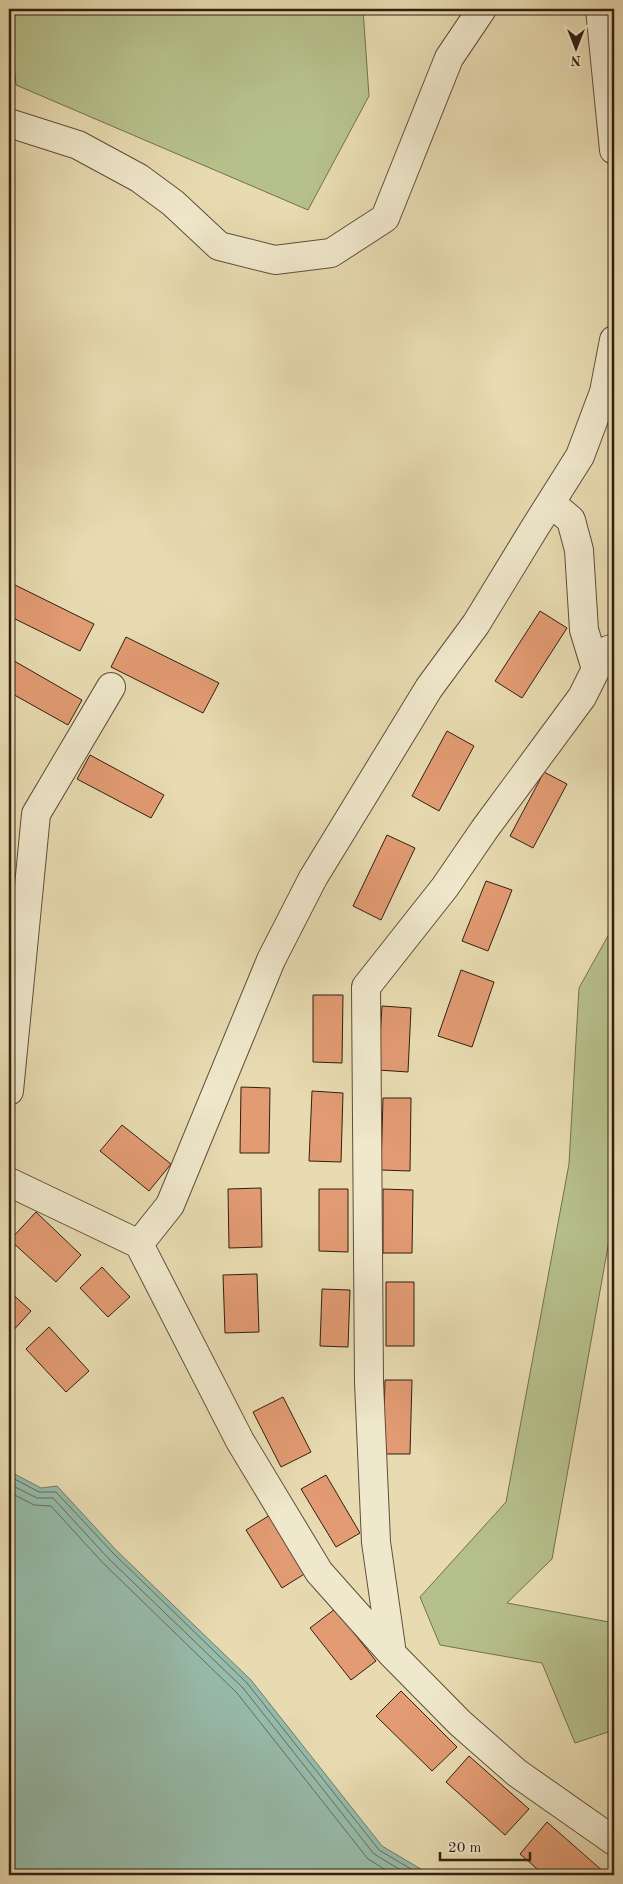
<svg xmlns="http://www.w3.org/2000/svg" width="623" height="1884" font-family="'Old Standard TT',serif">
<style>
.green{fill:#b6c08b;stroke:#74704e}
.water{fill:#97bbaa;stroke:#6e7d6d}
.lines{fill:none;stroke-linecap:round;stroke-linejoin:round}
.shore{stroke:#646d5e;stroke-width:1}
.building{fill:#e29b73;stroke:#311f11}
.minor-casing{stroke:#5f4e39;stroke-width:30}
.minor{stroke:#f0e8cc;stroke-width:28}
</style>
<rect width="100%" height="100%" fill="#e8dbb1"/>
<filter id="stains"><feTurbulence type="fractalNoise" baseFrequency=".004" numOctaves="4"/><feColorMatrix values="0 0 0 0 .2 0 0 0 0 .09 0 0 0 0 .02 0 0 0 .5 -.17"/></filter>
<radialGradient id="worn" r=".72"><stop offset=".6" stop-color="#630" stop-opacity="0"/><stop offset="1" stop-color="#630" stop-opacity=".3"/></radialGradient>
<path class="green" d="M9,9H363L369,96L308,210L16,85Z
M614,925V1213L552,1559L507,1603L614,1623V1730L575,1743L542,1663L440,1645L420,1597L506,1502L569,1164L579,988Z"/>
<path class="water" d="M9,1471L41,1488L57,1486L116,1550L251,1680L382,1846L431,1875H9Z"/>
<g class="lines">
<path class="shore" d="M9,1476L39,1492H56L113,1553L247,1683L379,1850L421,1875
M9,1484L37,1498H53L108,1558L243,1688L374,1854L409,1875
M9,1492L34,1505L51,1506L103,1563L237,1693L368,1859L394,1875"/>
</g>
<path class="building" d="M9,582L94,624L80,651L9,616Z
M540,611L567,628L522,698L495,681Z
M126,637L219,683L203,713L111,667Z
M9,658L82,700L68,725L9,692Z
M447,731L474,746L439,811L412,796Z
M90,755L164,795L151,818L77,779Z
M544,772L567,784L533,848L510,836Z
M387,835L415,848L381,920L353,906Z
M486,881L512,890L488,951L462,941Z
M461,970L494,982L472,1047L438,1036Z
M313,995H343L342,1063L313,1062Z
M382,1006L411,1008L408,1072L378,1070Z
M241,1087L270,1088L269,1153H240Z
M312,1091L343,1093L341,1162L309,1161Z
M383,1098H411L410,1171L381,1170Z
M122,1125L171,1164L149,1191L100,1151Z
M261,1188L262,1247L229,1248L228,1189Z
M319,1189H348V1252L319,1251Z
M383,1189L413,1190L412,1253H383Z
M36,1212L81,1255L56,1282L10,1240Z
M102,1267L130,1297L108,1317L80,1288Z
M257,1274L259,1332L225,1333L223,1275Z
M386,1282H414V1346H386Z
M322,1289L350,1290L348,1347L320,1346Z
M9,1291L31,1311L9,1335Z
M49,1327L89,1371L66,1392L26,1349Z
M385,1380H412L410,1454H383Z
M283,1397L311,1452L281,1467L253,1412Z
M326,1475L360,1533L336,1547L301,1489Z
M270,1515L306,1573L282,1588L246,1530Z
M335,1609L376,1661L351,1680L310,1628Z
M401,1691L457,1747L432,1771L376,1716Z
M469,1756L529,1809L505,1835L446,1782Z
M547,1822L605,1873L604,1875H544L520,1854Z"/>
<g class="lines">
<defs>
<path id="minor" d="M600,9L614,150
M9,123L78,145L139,178L173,203L219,246L275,260L331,253L385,218L449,58L482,9
M592,656L614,648
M9,1091L36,814L111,687
M9,1182L139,1244L240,1441L319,1572L392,1654L460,1723L517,1773L614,1841
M139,1244L170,1205L271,960L313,878L429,688L476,624L534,529L580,456L604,392L614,340
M392,1654L376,1542L369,1382L366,987L445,887L484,830L582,697L596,669L584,630L579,550L571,520L551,503"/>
</defs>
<use href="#minor" class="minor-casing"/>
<use href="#minor" class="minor"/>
</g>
<rect width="623" height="1884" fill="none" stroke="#e8dbb1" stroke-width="30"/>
<rect x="10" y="10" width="603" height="1864" fill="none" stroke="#311f11" stroke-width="2.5"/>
<rect x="15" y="15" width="593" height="1854" fill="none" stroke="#311f11"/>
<g transform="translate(576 48) rotate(180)" stroke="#f0e8cc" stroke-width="4" paint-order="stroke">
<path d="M0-4L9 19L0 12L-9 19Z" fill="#311f11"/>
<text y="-8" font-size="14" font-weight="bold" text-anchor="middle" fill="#311f11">N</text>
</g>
<path d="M440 1852v8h90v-8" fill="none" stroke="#311f11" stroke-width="2.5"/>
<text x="448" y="1852" font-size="15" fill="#311f11" stroke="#f0e8cc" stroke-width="4" paint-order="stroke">20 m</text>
<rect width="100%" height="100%" filter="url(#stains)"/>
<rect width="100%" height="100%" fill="url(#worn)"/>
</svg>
